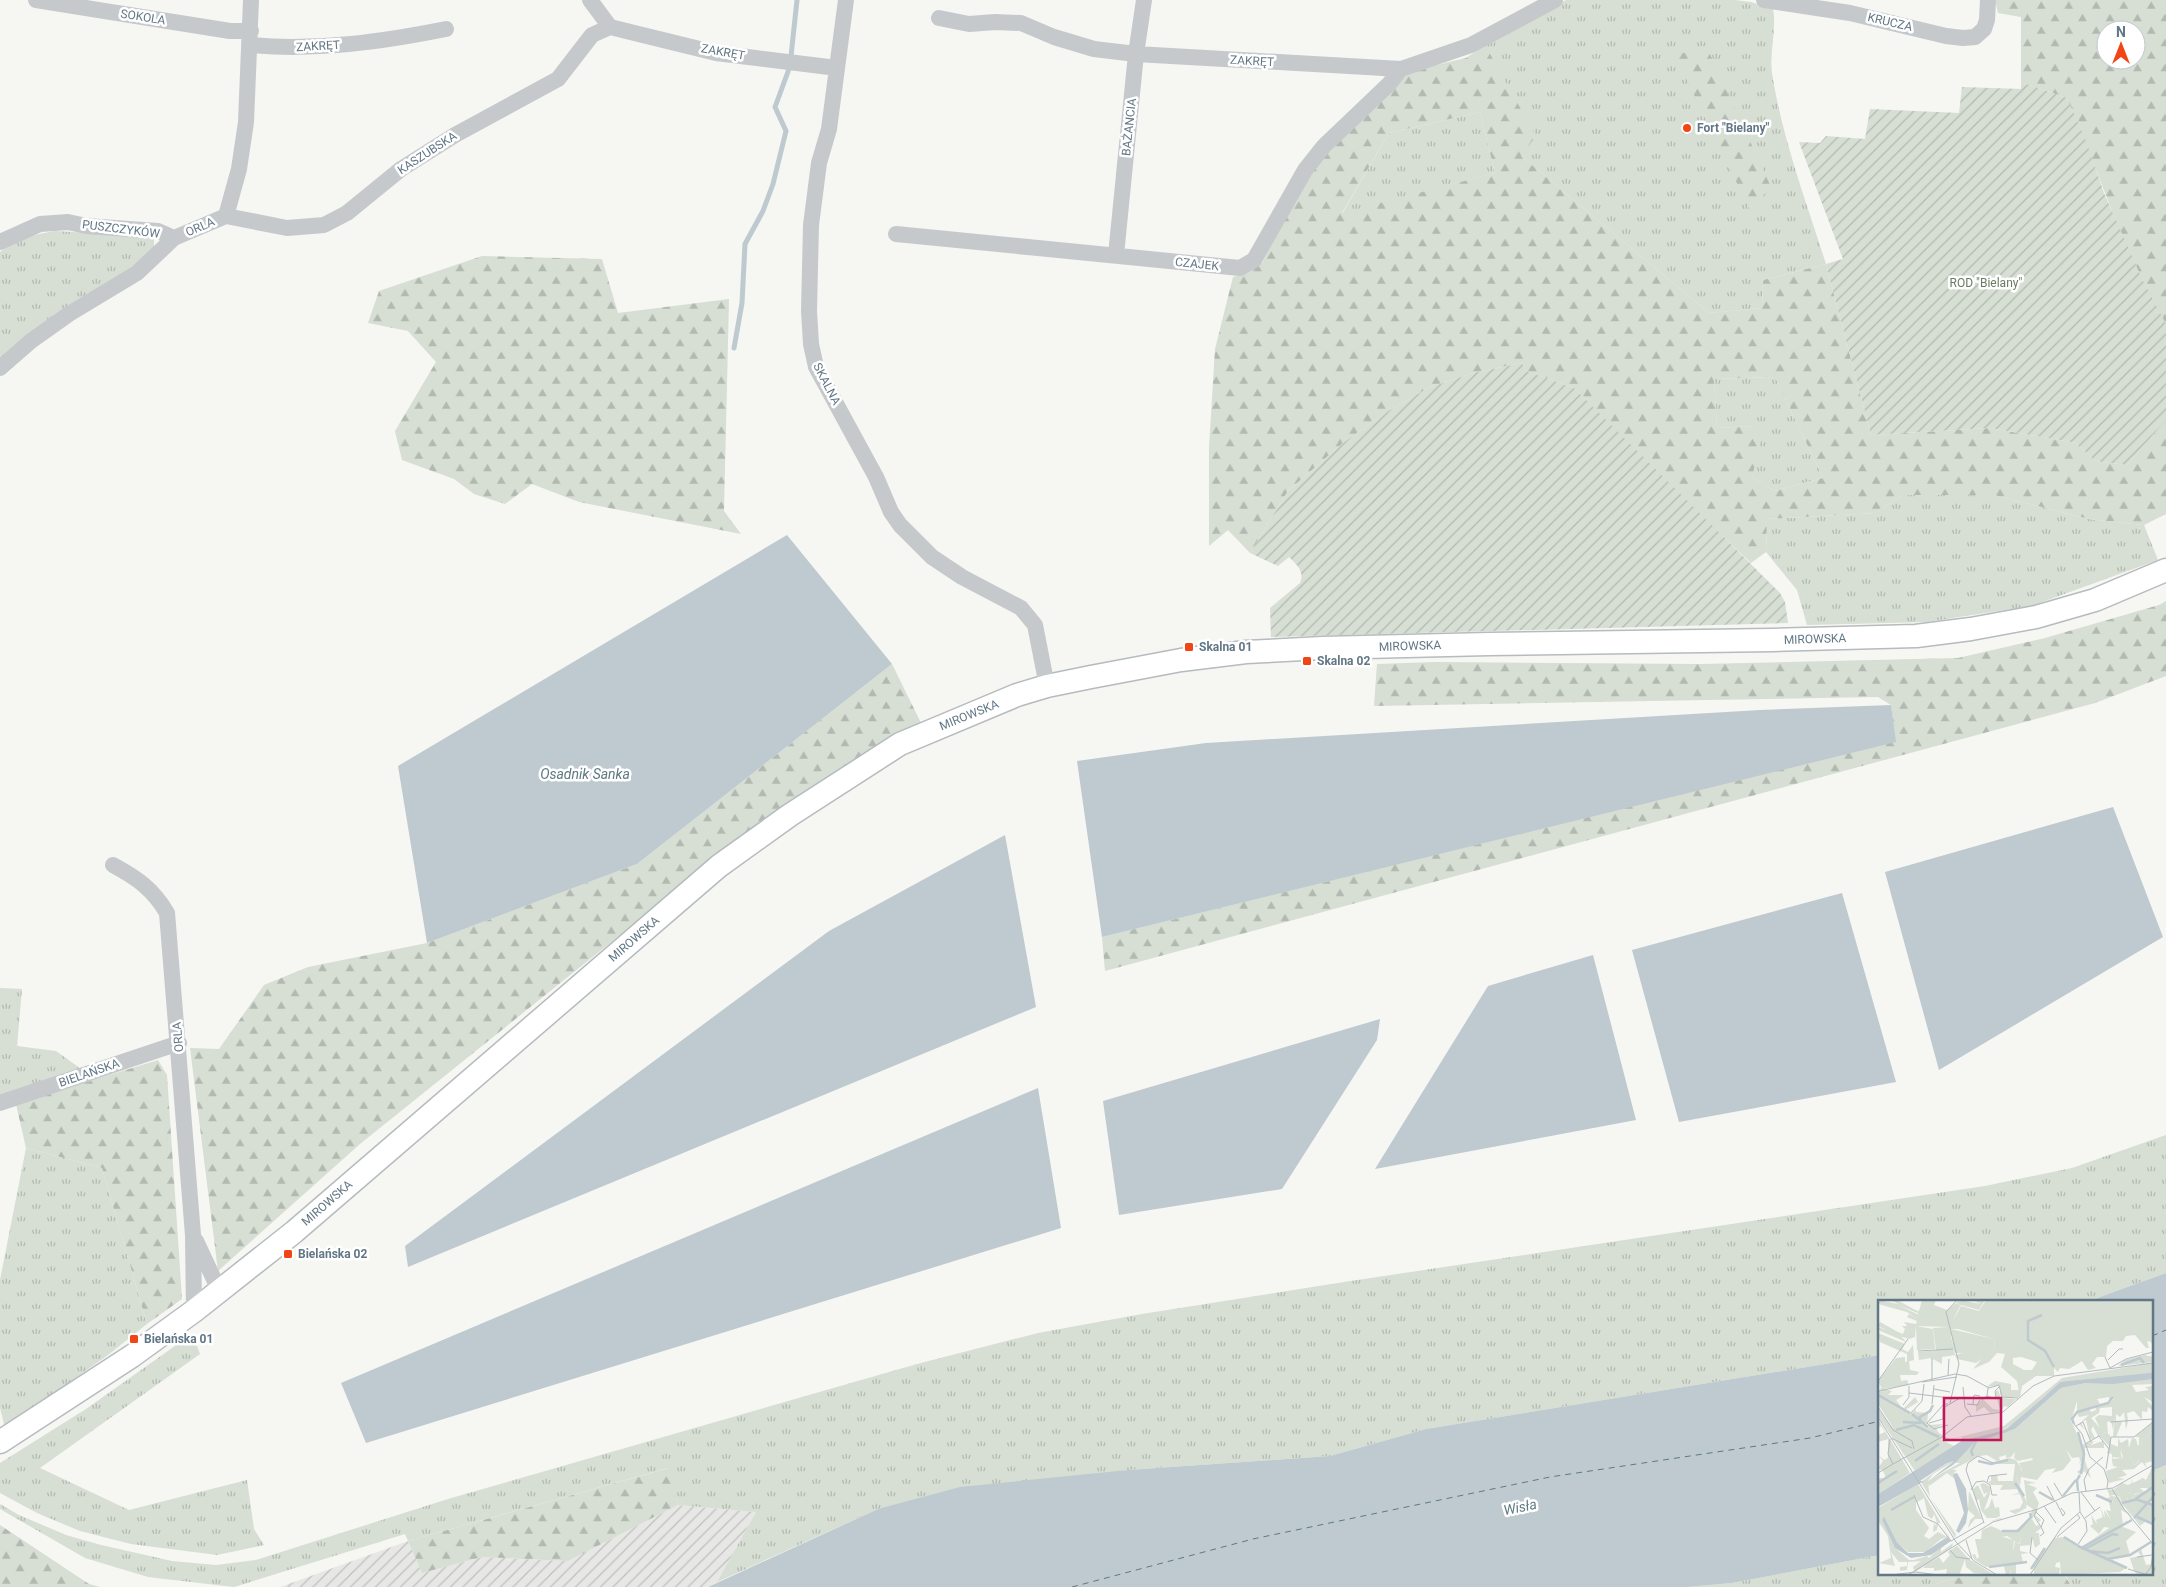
<svg xmlns="http://www.w3.org/2000/svg" width="2166" height="1587" font-family="Roboto,sans-serif">
<style>
.industrial{fill:url(#industrial-furrows)}
.grass{fill:url(#grass-tufts)}
.forest{fill:url(#forest-firs);fill-rule:evenodd}
.garden{fill:url(#garden-furrows)}
.water{fill:#becacf}
.lines{fill:none;stroke-linecap:round;stroke-linejoin:round}
.stream{stroke:#becacf;stroke-width:5}
.ferry{stroke:#5e7983;stroke-width:1;stroke-dasharray:6 5;stroke-linecap:butt}
.secondary-casing{stroke:#b5bbbf;stroke-width:25}
.street{stroke:#c5c9cc;stroke-width:16}
.secondary{stroke:#fff;stroke-width:22}
.poi-dot{fill:#f24516;stroke:#fff;stroke-width:2}
.labels{text-anchor:middle;stroke-width:5;stroke-linejoin:round;paint-order:stroke}
.street-label{font-size:12px;fill:#627786;stroke:#fff}
.poi-label{font-size:12px;font-weight:bold;fill:#627786;stroke:#fff;text-anchor:start}
.park-label{font-size:12px;fill:#677c62;stroke:#fff}
.water-label{font-size:14px;font-style:italic;fill:#5e7983;stroke:#fff}
.inset-river{fill:none;stroke:#becacf;stroke-width:2.5}
.inset-road{fill:none;stroke:#b2bbc0;stroke-width:1}
.view{fill:#c2185b;fill-opacity:0.15;stroke:#c2185b;stroke-width:2.5}
.inset-edge{fill:none;stroke:#627786;stroke-width:2.5}
</style>
<defs>
<pattern id="industrial-furrows" width="10" height="10" patternUnits="userSpaceOnUse" patternTransform="scale(1.25)"><rect width="10" height="10" fill="#e7e7e5"/><path d="M-1 1l2-2M0 10L10 0M9 11l2-2" fill="none" stroke="#bfc0bf"/></pattern>
<pattern id="grass-tufts" width="24" height="20" patternUnits="userSpaceOnUse" patternTransform="scale(1.25)"><rect width="24" height="20" fill="#d7ded3"/><path d="M3 7l-1-3M5 7V3M7 7l1-3M15 17l-1-3M17 17v-4M19 17l1-3" fill="none" stroke="#b2b9b1"/></pattern>
<pattern id="forest-firs" width="22" height="20" patternUnits="userSpaceOnUse" patternTransform="scale(1.25)"><rect width="22" height="20" fill="#d7ded3"/><path d="M5 1l3.5 6h-7zM16 11l3.5 6h-7z" fill="#b2b9b1"/></pattern>
<pattern id="garden-furrows" width="10" height="10" patternUnits="userSpaceOnUse" patternTransform="scale(1.25)"><rect width="10" height="10" fill="#d7ded3"/><path d="M-1 1l2-2M0 10L10 0M9 11l2-2" fill="none" stroke="#b2b9b1"/></pattern>
</defs>
<rect width="100%" height="100%" fill="#f6f6f2"/>
<path class="industrial" d="M678,1505L756,1512L717,1582L708,1587H280L408,1541L422,1573L482,1557L568,1561Z"/>
<path class="grass" d="M1566,0H1735L1751,2L1773,9C1777,30 1769,52 1772,73C1782,138 1806,201 1826,264L1763,280L1762,308L1709,313L1521,156L1485,45Z
M1480,112L1495,173L1342,214L1389,133Z
M55,231L147,236L154,239V247L130,270L0,360V252C14,239 37,234 55,231Z
M1775,377L1823,478L1774,491L1752,477L1755,426L1717,428L1714,379Z
M1903,495H1994L2089,519L2144,525L2158,560L2031,606L1927,622L1807,625L1797,590L1766,552L1767,519L1875,513Z
M0,988L22,989L17,1046L56,1051L84,1071L0,1099Z
M2166,1135V1273L2089,1301H1880V1355L1426,1429L1330,1456L1128,1470L878,1509L717,1582L756,1512L678,1505L668,1468L408,1541L405,1534L234,1587L148,1577L85,1558L0,1509V1504L19,1515L66,1535L101,1545L172,1561L216,1565L256,1560L448,1499L917,1364L1038,1333L1142,1314L1344,1282L1985,1186L2072,1168Z
M26,1148L102,1168L147,1324L108,1355L5,1428L0,1408V1280Z
M189,1336L196,1343L200,1354L40,1468L129,1510L247,1480L254,1529L264,1545L217,1555L131,1544L80,1531L37,1513L0,1493V1463L86,1409Z
M2166,1465V1587H2072L2064,1573H2152V1471Z
M1880,1555V1573H1976L1924,1587H1688L1732,1583Z"/>
<path class="forest" d="M1995,0H2166V324C2123,253 2100,173 2067,98L2021,82V17L1998,13ZM2106,30H2136V60H2106Z
M1485,45L1536,136L1521,156L1709,313L1762,308L1763,280L1826,264L1871,435L1990,428L2076,443L2095,461L2127,465L2166,420V514L2144,525L2089,519L1994,495H1903L1875,513L1767,519L1766,552L1751,563L1671,487L1574,388L1526,371L1522,363L1473,373L1430,387L1385,413L1343,443L1288,491L1250,553L1228,530L1209,546V448L1215,349L1233,277L1248,273L1262,263L1308,173L1411,71L1466,58ZM1480,112L1495,173L1342,213L1389,133ZM1775,377L1823,478L1774,491L1752,477L1762,436L1755,426L1717,428L1714,379Z
M1708,50L1771,187L1750,210L1674,54Z
M482,256L602,259L618,313L729,299L724,511L741,534L579,502L532,484L505,504L474,494L454,479L402,460L395,431L436,362L408,331L368,323L379,291Z
M2166,601V676L2095,703L1105,971L1102,937L1895,741L1891,705L1878,697L1374,706L1377,664L1436,662L1700,664L1958,658L2045,638L2159,605Z
M892,664L921,723L835,773L712,861L360,1144L218,1271L190,1048L219,1049L264,985L308,967L427,943L637,864Z
M158,1060L167,1075L182,1299L147,1324L102,1168L26,1148L16,1104Z
M669,1468L678,1505L568,1561L482,1557L422,1573L408,1541Z
M0,1525L89,1584L100,1587H0Z
M1976,1573H2063L2072,1587H1924Z"/>
<path class="garden" d="M2021,82L2067,98L2086,141L2104,193L2143,281L2166,324V420L2127,465L2095,461L2076,443L1990,428L1871,435L1826,264L1843,259L1799,142L1820,143L1826,136L1865,139L1870,109L1959,113L1962,87L2021,89Z
M1522,363L1526,371L1574,388L1780,593L1785,602L1788,623L1271,637L1270,608L1300,583C1305,571 1296,564 1289,557L1278,566L1250,553L1288,491L1343,443L1385,413L1430,387L1473,373Z"/>
<path class="water" d="M787,535L892,664L637,864L427,943L398,766Z
M1891,705L1896,742L1102,937L1077,761L1206,743L1760,710Z
M2113,807L2163,937L1939,1070L1885,872Z
M1005,835L1036,1007L408,1267L405,1246L829,931Z
M1842,893L1896,1082L1679,1122L1632,950Z
M1593,955L1636,1120L1375,1169L1488,986Z
M1380,1019L1377,1040L1282,1189L1119,1215L1103,1101Z
M1038,1088L1061,1228L366,1443L341,1383Z
M2166,1273V1465L2152,1471V1301H2089Z
M1880,1355V1555L1732,1583L1688,1587H708L878,1509L960,1487L1128,1470L1330,1456L1426,1429Z"/>
<g class="lines">
<path class="stream" d="M791,56L797,0
M734,348L742,303L745,244L763,211L773,184L786,131L775,107L789,69"/>
<path class="ferry" d="M2152,1336L2166,1330
M1072,1587L1253,1539L1550,1477L1810,1438L1880,1421"/>
<defs>
<path id="secondary" d="M0,1442L132,1356L194,1311L294,1232L719,866L790,815L900,744L1017,695L1047,686L1091,677L1181,660L1246,652L1323,648L1489,644L1773,640L1916,636L1971,629L2036,617L2095,600L2166,570"/>
</defs>
<use href="#secondary" class="secondary-casing"/>
<path class="street" d="M36,0L230,31H251
M590,0L610,27
M846,0L829,129L819,163L811,225L809,311L811,344L816,367L876,477L891,512L900,525L932,557L962,577L1021,608L1035,625L1047,686
M1764,0L1850,13L1946,36L1963,38L1975,37L1984,29L1987,20L1988,0
M939,18L969,24L995,22L1021,23L1054,37L1094,49L1136,54L1401,69L1471,45L1555,0
M610,27L716,53L837,68
M250,45C316,51 381,42 446,29
M226,216L287,228L324,225L347,213L401,169L455,135L558,79L592,35L610,27
M226,216L239,169L246,122L251,0
M896,234L1240,268L1254,260L1305,170L1324,146L1389,84L1401,69
M0,242L40,224L68,222L86,226L158,231L174,238
M1116,255L1136,54L1144,0
M0,368L31,341L69,314L137,273L174,238L226,216
M113,865C137,878 153,889 167,913L193,1235L194,1311
M0,1103L179,1043
M196,1241L219,1290"/>
<use href="#secondary" class="secondary"/>
</g>
<g class="poi-dot">
<circle cx="1687" cy="128" r="5"/>
<rect x="1184" y="642" width="10" height="10" rx="2.5"/>
<rect x="1302" y="656" width="10" height="10" rx="2.5"/>
<rect x="283" y="1249" width="10" height="10" rx="2.5"/>
<rect x="129" y="1334" width="10" height="10" rx="2.5"/>
</g>
<g class="labels">
<g class="street-label">
<text transform="translate(143 17) rotate(9)" y="4">SOKOLA</text>
<text transform="translate(1890 22) rotate(13)" y="4">KRUCZA</text>
<text transform="translate(318 46) rotate(-3)" y="4">ZAKRĘT</text>
<text transform="translate(723 52) rotate(10)" y="4">ZAKRĘT</text>
<text transform="translate(1252 61) rotate(3)" y="4">ZAKRĘT</text>
<text transform="translate(1129 127) rotate(-84)" y="4">BAŻANCIA</text>
<text transform="translate(427 153) rotate(-33)" y="4">KASZUBSKA</text>
<text transform="translate(200 227) rotate(-23)" y="4">ORLA</text>
<text transform="translate(121 229) rotate(7)" y="4">PUSZCZYKÓW</text>
<text transform="translate(1197 264) rotate(6)" y="4">CZAJEK</text>
<text transform="translate(827 384) rotate(63)" y="4">SKALNA</text>
<text transform="translate(1815 639) rotate(-2)" y="4">MIROWSKA</text>
<text transform="translate(1410 646) rotate(-2)" y="4">MIROWSKA</text>
<text transform="translate(969 715) rotate(-22)" y="4">MIROWSKA</text>
<text transform="translate(634 939) rotate(-41)" y="4">MIROWSKA</text>
<text transform="translate(178 1037) rotate(-95)" y="4">ORLA</text>
<text transform="translate(89 1073) rotate(-19)" y="4">BIELAŃSKA</text>
<text transform="translate(327 1203) rotate(-41)" y="4">MIROWSKA</text>
</g>
<g class="poi-label">
<text x="1697" y="132">Fort "Bielany"</text>
<text x="1199" y="651">Skalna 01</text>
<text x="1317" y="665">Skalna 02</text>
<text x="298" y="1258">Bielańska 02</text>
<text x="144" y="1343">Bielańska 01</text>
</g>
<g class="park-label">
<text x="1986" y="287">ROD "Bielany"</text>
</g>
<g class="water-label">
<text x="585" y="779">Osadnik Sanka</text>
<text transform="translate(1520 1507) rotate(-12)" y="5">Wisła</text>
</g>
</g>
<g transform="translate(1878 1300)">
<rect width="275" height="275" fill="#f6f6f2"/>
<path d="M0,0L20,4L13,0H19L41,12L44,6L50,9L49,15L42,16V14L20,5L41,15L38,18L29,12L0,4ZM82,0L103,4L94,0H107L101,10L83,5L73,20L82,5L78,2L84,1ZM2,22L20,32L28,42L0,30V27L10,31L0,26ZM71,27L77,55L64,57V64L53,58L41,60L40,52L58,50L55,28ZM73,29L116,39L117,49L98,63L79,59L77,55L85,53H76ZM0,33L27,44L24,49L30,52L35,45L36,60L29,62V54L2,42ZM267,55L275,57V62L240,66L247,60ZM275,63V73L182,82L143,119L123,131L85,140L83,137L72,140L62,139L76,146L37,171L0,116V109L16,129L0,104L1,91L8,92L3,91L2,88L14,91L10,95H26L18,100L25,109L37,97L40,102L27,110L34,113L38,109V112L50,113L49,124L43,122L51,128L50,125L66,124L58,128L60,132L64,135L68,129L67,137L73,139L126,126L184,78ZM275,79L274,84L254,85L258,92L271,90L267,87L275,86V102L266,97L275,107V111L270,107L269,112L264,111V120L256,111L249,113L250,121L248,130L246,112L242,117L238,114V121L244,122L238,137L235,136L237,115L235,130L233,121L229,122L230,134L227,132L223,137L220,136L215,126L213,130L217,138L212,139L208,120L203,123L207,130L201,124L211,115L201,117L199,113L211,108L213,112L218,110L217,106L230,104L236,99L235,97L231,102V97L219,99L222,104L199,112V101L193,121L204,145L216,141L213,145L225,141L226,144V148H207V161L213,178L206,171L203,175L199,172L204,168L200,160L204,166L201,157L194,158L188,149L193,160L185,170L174,173L178,168L167,170L159,180L143,177L142,186L138,177L141,168L144,171L141,163L155,160L154,158L140,161L136,158L137,152L133,157L128,158V155L121,157L122,160L119,161L109,155L101,156L74,170H79L75,174L77,179L69,173L51,186L50,184L52,197L78,234L77,238L43,182L69,163L76,161L55,174L50,181L82,163H77L78,159L96,143L137,129L183,88L208,83ZM234,107V116L221,115L217,118L222,128L213,118L221,113L222,108ZM117,81L133,84V90H142V97H126L122,94V85L108,87ZM0,119L32,173L0,194L1,178H8L5,171L0,168L5,161L0,155L6,160L10,158V139L0,142V135L7,132L3,126L0,127ZM275,131V161L267,163L269,168L264,162L256,169L244,170L249,175L240,178L247,179L231,183L228,171L240,167L235,166L234,159L245,158L243,148H240V138L243,143L250,139L251,148L254,138L258,139L260,147L252,158L257,165L261,161L264,140ZM275,166V182L270,188H262L266,192L256,194L255,199L252,192L249,193V201L246,192L232,196L241,197L246,209L251,213L253,216L252,221V215L243,210L245,224L248,221L251,222L239,229L226,227L221,234L212,226L215,224L213,215L219,224L218,220L225,217L222,207L227,218L226,210L233,220L228,210L233,211L231,202H235V201L226,200L232,197L229,189L235,190L244,183L250,185L254,183L253,178L255,183L265,178L268,180ZM119,175L120,181H135L143,192L147,205L143,211L137,214L131,211L142,208L145,202L142,194L133,195L141,193L139,189L122,190L125,185H113L110,182L113,181V176ZM146,180L158,183L149,184L159,188L155,192L161,203L157,215L163,220L161,222L156,215L154,219L158,226L161,225L163,228L157,233H161L162,244L157,248L154,237L152,245L142,246V251L151,253L143,254L145,262L130,264L138,263V275H133L132,269V275H128L126,266L108,267L97,260L94,255L97,254L99,259L101,257L97,239H103L104,230L113,226L122,230L125,237L136,240L135,251L139,242L142,244L143,236L140,232L148,224L155,209L149,205ZM106,183L112,187V194L106,210L111,207L114,198L117,208L121,207L122,216L118,218H123V219L111,222L122,218H109L103,210L101,199L98,201L95,189L100,185L106,198L110,192L106,194L102,184ZM40,184L74,242L69,237L63,239L47,252H30L19,242L6,216L4,220L17,248L31,260H36L49,256L51,258L63,247V252L75,243L74,247L50,264L61,257L65,263L72,255L70,252L79,246L91,259L116,275L96,273L88,267L87,259L82,273L85,275H68L69,269L56,271V268H45L48,265L37,272L35,267L43,261L30,262L29,270L22,271V267L29,266V262H21L13,252L17,266L1,263L13,258L10,236L0,221V208ZM46,198L50,216L54,219L56,214L59,223L58,226L56,223L55,232L59,230L60,223H63L71,238L60,232L51,239L46,236L51,228L38,210V203ZM91,191L104,219H97L90,228L92,220L97,216L90,210ZM257,199L274,206L275,208L267,207L265,213L261,211L256,218L244,204ZM263,249L268,265L275,264V275H260L256,271L252,258L263,256L260,252Z" fill="#d7ded3" fill-rule="evenodd"/>
<path d="M44,0H58L56,5L69,10L78,3L82,5L75,21L83,6L101,11L108,0H275V46L273,42L269,41L271,48H268L257,35L248,36L245,41H235L229,46L228,57H219L214,64L218,68L210,70L204,61L191,69L182,68L180,72L176,68V76H158L144,86L142,97L139,81L123,67L127,54L119,53L111,62L95,69L107,55L117,49L116,39L80,29H73V39L71,27L38,26L37,37L31,39L19,35L20,32L25,34L27,29L24,26H29L26,22L38,24L39,21L29,17L31,14L38,18L41,12L35,10L41,11ZM143,57L159,62L154,70H146L135,64V58ZM27,57V62L31,61L32,70L41,72L39,75H22L23,81L29,80L31,85L4,89L0,81L18,58ZM120,90L123,98L138,99L130,107L126,106L124,111L112,113L106,107L98,112V105L105,99L115,109L122,110L117,92ZM275,122V131L264,140L263,158L257,165L252,158L259,147L251,155L256,143V146L261,145V137H257ZM227,132L232,135L233,144L243,148L244,154L242,151L244,158L235,157V166L234,154L229,153L231,146L223,137ZM266,206L275,208V224L268,221L262,226L256,218L261,211L265,212ZM245,227L258,232L248,241L252,255L240,257L239,260V257L229,259L248,268L242,272L183,275L182,262L178,263L177,267L182,268L181,275H156V265L176,238L186,237L203,248L231,228Z" fill="#d7ded3" fill-rule="evenodd"/>
<path d="M131,158L138,160L143,168L138,177L149,203L148,208L143,211L147,205L135,181L137,164H110ZM275,182V201L267,203L257,199L244,204L242,197L238,196L237,192H246L250,201L248,193L252,192L255,199L256,195L270,190L268,186ZM146,223L148,224L140,232L143,236L142,243L139,242L135,252L137,241L129,236L119,238L124,235L120,230L136,232Z" fill="#d7ded3"/>
<path d="M38,26L55,29L57,49L39,50Z" fill="#d7ded3"/>
<path d="M171,0H208L186,25ZM184,92H190L187,104L174,117H160Z" fill="#d7ded3"/>
<path d="M275,73V79L235,84L208,83L183,88L137,129L96,143L75,165L52,180L76,161L69,163L42,181H46L0,207V194L85,140L120,133L137,124L182,82ZM79,173L88,189L90,210L88,223L81,233L78,231L86,213L75,174ZM6,216L19,242L30,253H45L69,237L73,241L53,255L33,258L17,248L4,220Z" fill="#becacf"/>
<path class="inset-river" d="M164,15L150,21V40L167,51L176,67M243,65L262,58L266,63M0,95L32,113M34,114L50,127M25,122L43,123M42,122V117L52,111L55,105M196,124L194,119L199,112L230,103L235,97M18,130L36,125L61,137M200,132L206,154L203,174M95,156L93,151L98,142M37,161L61,144M100,161L113,164L130,160M37,173L92,140L128,131L185,83L275,74M0,183L19,171M137,183L146,196M200,191L199,180L202,175M161,192L175,200M218,195L234,202M185,196L198,180M0,198L34,175M257,199L275,205M244,203L256,200L275,187M13,210L36,197M259,217L275,224M256,218L275,197M124,231H140L153,217L152,213M186,237L199,245M200,246L249,268M203,248L254,220M207,249L235,234L240,235M211,251L230,253L242,248M230,259L252,255L273,242M111,267L149,262M153,269L167,248"/>
<path class="inset-road" d="M40,51L75,49M227,57L232,68L248,59L275,52M230,60L241,49H245M70,75L71,59M54,80V58M0,81L30,39M44,82L79,77M85,87L87,107L93,116M56,89L72,92M1,91L77,74L89,76L111,88L121,85L124,97L140,98M31,93L72,98M109,96L118,99L117,91L122,86M91,98L105,99L109,96L110,88M72,103L81,64L68,12L79,0M54,104L56,85M70,104H66L49,123L56,129L70,125M89,104L99,105L102,100M95,104L96,95L102,96M25,105L31,97V86M0,107L15,130L34,141L36,149M33,113L44,101L46,84M0,117L78,242L96,261L119,275M232,122L275,119M51,123L65,119V108L82,98M196,124L204,134L212,157L226,169L230,181L229,188M198,126L205,122L213,142M13,138L34,148M12,139L10,154L15,164M207,144L221,136L231,149M15,164L64,137L89,117L125,112L155,86L176,76L275,63M228,169L233,137H256L275,122M0,173L15,164M109,182L111,176L129,174M176,183L185,198M169,186L177,202M234,189L246,209L275,244M93,190L98,182L106,181L112,185L114,195H119M208,191L206,180L211,169L225,157M203,192L217,211M36,195L45,217L60,224L73,241L106,222M178,202L185,216L187,213L183,208M166,206L178,223M159,209L158,212L166,220L163,227L166,233L162,236M158,212L156,216L163,227M207,218L222,207M106,223L88,170L90,163L100,156L115,163M154,237L152,253L160,260M179,237L202,218L199,214M88,240L94,259M199,246L209,231L208,221L202,212M72,250L78,257L92,259M259,257L274,255M250,269L267,274M12,275L38,272L60,275M30,275L115,222L160,209L194,193L235,188L275,165M152,275L183,228L202,212L201,192M267,275L273,267L275,253"/>
<path class="view" d="M66,98H123V140H66Z"/>
<rect width="275" height="275" class="inset-edge"/>
</g>
<g transform="translate(2121 45)"><circle r="24" fill="#ffffff" stroke="#c0c9cf"/>
<path d="M0-4L9 19L0 12L-9 19Z" fill="#f24516"/>
<text y="-8" font-size="14" font-weight="bold" text-anchor="middle" fill="#627786">N</text>
</g>
</svg>
